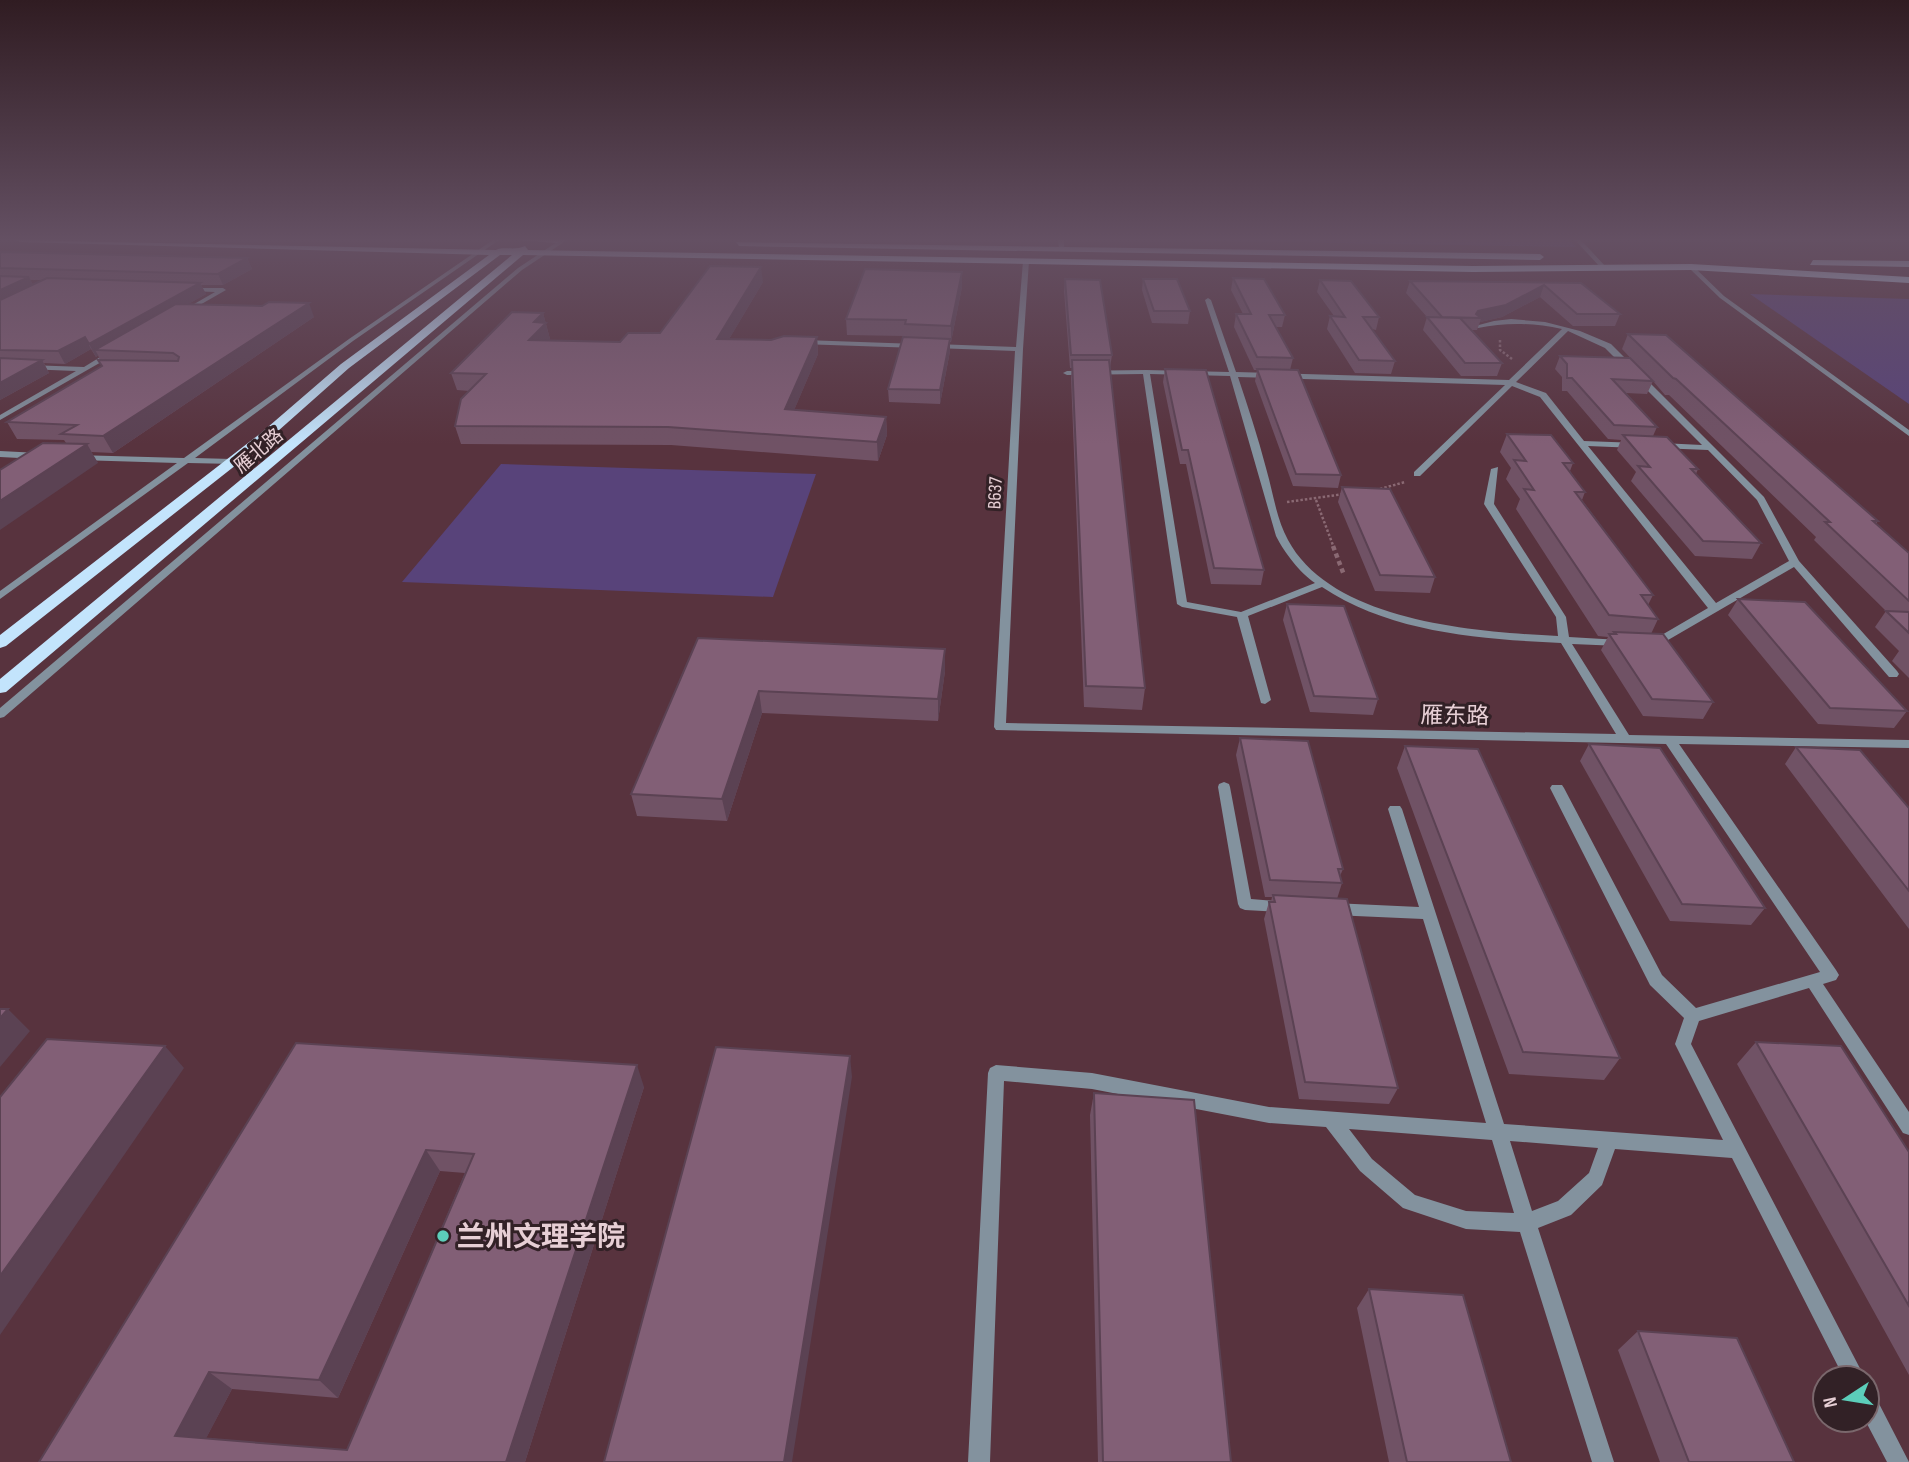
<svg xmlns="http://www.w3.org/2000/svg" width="1909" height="1462" font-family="'Sofia Sans Condensed','Noto Sans SC',sans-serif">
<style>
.green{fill:#58437a}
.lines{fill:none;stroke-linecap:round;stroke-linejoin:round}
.path-far1{stroke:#8a6973;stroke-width:2.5;stroke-dasharray:2.5 2;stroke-linecap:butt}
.path{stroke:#8a6973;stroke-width:4.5;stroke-dasharray:4.5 3.5;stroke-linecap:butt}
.minor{fill:#83929e;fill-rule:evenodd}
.major{fill:#c3e4fc;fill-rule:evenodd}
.wall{fill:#705265;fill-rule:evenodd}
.shaded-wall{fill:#5b4253}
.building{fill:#825f76;stroke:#5b4253;stroke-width:2;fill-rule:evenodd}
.poi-dot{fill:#5cceba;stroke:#322126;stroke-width:2.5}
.labels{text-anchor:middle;stroke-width:6;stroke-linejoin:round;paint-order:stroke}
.far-street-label{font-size:19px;fill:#e7cfd5;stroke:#322126}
.street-label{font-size:23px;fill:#e7cfd5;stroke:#322126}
.near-poi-label{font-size:28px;font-weight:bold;fill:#e7cfd5;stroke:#322126;text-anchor:start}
</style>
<rect width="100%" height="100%" fill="#58333e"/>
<path class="green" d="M1164,240H1570L1576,247Z
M1750,294L1909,299V404Z
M501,464L816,474L773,597L402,582Z"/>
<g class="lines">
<path class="path-far1" d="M1500,340V350L1512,359
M1380,489L1405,482
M1316,500L1334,548
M1287,502L1344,494"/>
<path class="path" d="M1333,546L1344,575"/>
<path class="minor" d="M493,240H499L353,341L195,458L232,459L235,460V464L188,463L0,599V591L177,463L78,460L74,457L75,455L184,458L349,339Z
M560,240H567L522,270L4,717L0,718V708L518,268Z
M1058,240H1064V250L1059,249Z
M1575,240H1581L1605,266V268H1601Z
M1026,259L1029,261L1023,349L1006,723L1616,734L1561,643C1480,639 1391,633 1322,587L1248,616L1271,700L1265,704L1261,703L1237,617L1182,607L1177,604L1143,374L1067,375L1063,373L1067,371L1146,370L1229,372L1205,300L1208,298L1211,300L1236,372L1509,380L1562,329C1533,323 1507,322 1478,328L1475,326L1494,321L1511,319L1545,322L1580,331L1611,344L1764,497L1799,561L1897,671L1899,674L1897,677H1889L1794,567L1656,647H1648L1646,645L1648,643L1708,608L1540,397L1512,386L1420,476H1414V472L1505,385L1238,377C1248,407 1258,437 1266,468C1273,492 1276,518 1288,540C1332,622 1476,632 1558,636L1556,617L1484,504L1491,469L1498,467L1494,504L1566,617L1569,637L1620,640L1626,643L1620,646L1572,644L1629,735L1909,740V748L1679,744L1836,970L1839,975L1836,980L1823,984L1909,1112V1135L1903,1133L1809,988L1699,1021L1691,1044L1865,1378H1844L1732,1158L1615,1149L1602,1185L1571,1215L1538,1228L1614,1462H1592L1520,1232L1466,1229L1403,1208L1360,1171L1326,1127L1269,1123L1092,1089L1004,1081L990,1462H968L988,1073L990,1068L996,1065L1092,1073L1269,1107L1486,1123L1423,919L1333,915L1328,913L1326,909L1328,905L1333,903L1419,907L1388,809L1390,806H1400L1402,809L1504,1124L1723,1140L1675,1044L1684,1018L1650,985L1550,788L1552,785H1562L1564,788L1662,975L1696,1008L1820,972L1666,744L996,730L994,727L1015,351L935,348L931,346L935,344L1016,347L1023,261ZM1568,331L1605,348L1702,445L1661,443L1657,446L1658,448L1708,450L1757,500L1789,561L1716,603L1588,446L1636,448L1639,447V443L1584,441L1546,393L1516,382ZM1150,374L1230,376L1276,536C1284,552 1300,573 1315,583L1241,612L1187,602ZM1349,1129L1492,1140L1514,1213L1466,1211L1415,1195L1372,1159ZM1510,1141L1598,1148L1589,1173L1558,1201L1532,1211Z
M1689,266H1693L1724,296L1909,430V436L1720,298L1689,268Z
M187,288H223L226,290L184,314L182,313V311L215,292L189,291L186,289Z
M804,340L917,344L921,346L917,348L801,344L800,342Z
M110,351L117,353L0,420V415L76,371L0,368V364L84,367Z
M0,451L39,453L43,456L39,459L0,457Z
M1224,782L1229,784L1230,787L1251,899L1288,902L1290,906L1288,910L1283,912L1245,910L1240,908L1238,904L1218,787L1219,784Z
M1867,1390L1874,1394L1909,1462H1887L1865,1420Z"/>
<path class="major" d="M16,240L496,250C504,246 514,251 525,246L528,250L1473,266L1691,264L1909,277V283L1691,270L1473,272L523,255L6,692L0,693V679L512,255H500L349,368L269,439L6,646L0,648V635L261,433L341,364L489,255L20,242Z
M518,240H560L561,241L557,243Z
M736,242L1540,254L1544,257L1540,260L739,246Z
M1813,260L1909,261V267L1810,265Z"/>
</g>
<path class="wall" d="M0,252L247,258L252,269L223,285H201L206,294L188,304L314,317L113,453L91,452L98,463L66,443L64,440L17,439L7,422L102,367L98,355L96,357L91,349L65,364L44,363L49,373L0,400ZM30,280H43L33,285Z
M1233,278L1285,315L1282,327H1276L1293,358L1290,370L1341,475L1338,488L1293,486L1255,381L1257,370H1254L1234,327L1236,314H1243L1231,290Z
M1065,279L1112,355L1110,368L1145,688L1142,710L1084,707L1071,378L1072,368H1070L1064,291Z
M1143,279L1190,311L1188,324L1152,323L1142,290Z
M1320,280L1379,317L1376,330L1372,329L1395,361L1391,374L1355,373L1327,329L1330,316H1334L1317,292Z
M1410,281L1581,283L1620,314L1615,326H1573L1540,297L1502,317L1480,322L1477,330H1472L1502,363L1497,376H1461L1423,330L1427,317L1406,293Z
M763,282L729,339L771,340L817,337L818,354L794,410L886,417L887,435L878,461L671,445L461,444L455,426L469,391L457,390L451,373L543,313L550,339L549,340L620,342L660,333Z
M962,287L951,342H950V351L940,404L889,402L888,389L905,336L847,335L846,319Z
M1628,334L1878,521L1876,524L1909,553V678L1892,661L1899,651L1875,627L1886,611L1814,540L1816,537L1669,395H1665L1653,381L1647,394L1626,393L1657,427L1653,436L1698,469L1696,474L1761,543L1752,559L1695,556L1631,481L1636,472L1617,450L1621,440L1608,439L1567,391H1562V377L1555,369L1560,356L1637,365L1622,349Z
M1165,369L1264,570L1261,585L1211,584L1186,464H1180L1163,382Z
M1507,434L1573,463L1570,471L1585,492L1582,500L1653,595L1648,605L1658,619L1651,634L1713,702L1703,719L1643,716L1601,650L1608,637L1598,636L1516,509L1520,499L1506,479L1511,468L1500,452Z
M1342,487L1435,577L1430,593L1375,591L1338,502Z
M1738,599L1907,711L1894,728L1818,724L1728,615Z
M1287,604L1378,699L1373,715L1310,712L1283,620Z
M698,638L945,671L938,721L762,713L727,821L637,816L631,794Z
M1240,738L1343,869L1340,876L1342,883L1337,899L1398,1088L1389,1104L1299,1099L1264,919L1269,902H1271L1272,897H1265L1236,755Z
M1589,744L1765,908L1751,925L1670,921L1580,761Z
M1405,746L1620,1058L1604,1080L1509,1074L1397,768Z
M1796,747L1909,808V929L1785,764Z
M1756,1042L1909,1152V1375L1737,1064Z
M296,1043L644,1087L525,1462H39ZM440,1171L465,1173L347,1450L206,1438L232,1389L338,1398Z
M1094,1093L1231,1462H1098L1090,1115Z
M1369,1289L1511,1462H1389L1357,1308Z
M1638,1331L1794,1462H1660L1618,1350Z"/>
<path class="shaded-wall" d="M247,258L252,269L223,285L218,274Z
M761,267L763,282L719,356L717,339Z
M962,272V287L951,342V326Z
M29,277L35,288L0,305V290Z
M200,283L206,294L107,350H95L98,355L96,357L89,344Z
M1544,285L1540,297L1502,317L1480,322L1481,318H1475L1478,311Z
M309,303L314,317L113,453L103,436Z
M543,313L550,339L534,357L529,340L534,322Z
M85,337L91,349L65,364L58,351Z
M817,337L818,354L787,427L785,409Z
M950,339V351L940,404V390Z
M42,360L49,373L0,400V383Z
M886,417L887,435L878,461L877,442Z
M87,444L98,463L0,530V501Z
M945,649V671L938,721V699Z
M759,691L762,713L727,821L722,799Z
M8,1009L30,1031L0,1067V1018Z
M165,1046L184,1068L0,1335V1276Z
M850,1056L852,1077L792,1462H784Z
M637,1065L644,1087L525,1462H506Z
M426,1150L440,1171L338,1398L319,1380Z
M209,1372L232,1389L199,1452L175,1436Z"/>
<path class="building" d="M0,252L247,258L218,274L0,268Z
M710,266L761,267L717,339L771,340L784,336L817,337L785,409L886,417L877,442L668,427L455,426L461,399L486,374L451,373L512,312L543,313L534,322L546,323L529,340L620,342L628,333H660Z
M865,269L962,272L951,326L905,324L906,320L846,319Z
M0,276L29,277L0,290Z
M47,278L200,283L89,344L85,337L58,351L0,350V300Z
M1233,278L1264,279L1285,315H1269L1293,358L1257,357L1236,314H1251Z
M1065,279L1100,280L1112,355H1071Z
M1143,279H1177L1190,311H1154Z
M1320,280L1351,281L1379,317H1363L1395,361L1359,360L1330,316L1345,317Z
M1410,281L1581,283L1620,314H1577L1544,285L1506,305L1478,311L1476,314L1481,318L1442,317Z
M269,302L309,303L103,436L61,434L77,425L7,422L102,366L98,360L178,361L179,357L173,353L95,350L176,304L262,306Z
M1427,317L1460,318L1502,363H1465Z
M1628,334L1666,335L1878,521H1873L1909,553V601L1825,522H1830L1676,379L1673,378Z
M903,337L950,339L940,390L888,389Z
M1560,356L1630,358L1653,381L1612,379L1657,427L1614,425L1572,378H1567V364Z
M0,358L42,360L0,383Z
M1072,360H1109L1145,688L1086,686Z
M1165,369L1206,370L1264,570L1214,568L1188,450H1182Z
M1257,369L1298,370L1341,475L1296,474Z
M1507,434L1551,435L1573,463H1563L1585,492H1575L1653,595H1641L1658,619L1609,615L1524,489L1534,490L1514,460L1526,461Z
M1623,435L1667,437L1698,469H1691L1761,543L1703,541L1638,466L1650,467Z
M43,443L87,444L0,501V470Z
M1342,487L1390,489L1435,577L1380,575Z
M1738,599L1805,602L1907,711L1830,708Z
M1287,604L1344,606L1378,699L1314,696Z
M1886,611L1909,612V633Z
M1614,632L1663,634L1713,702L1652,699L1609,634H1616Z
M698,638L945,649L938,699L759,691L722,799L631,794Z
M1240,738L1308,741L1343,869H1338L1342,883L1270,880Z
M1589,744L1660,748L1765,908L1682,904Z
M1405,746L1478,749L1620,1058L1523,1052Z
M1796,747L1860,750L1909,808V891Z
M1273,895L1347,899L1398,1088L1305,1082L1269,902H1275Z
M0,1009H8L0,1018Z
M47,1039L165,1046L0,1276V1097Z
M1756,1042L1841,1046L1909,1152V1306Z
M296,1043L637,1065L506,1462H39ZM426,1150L474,1154L347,1450L175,1436L209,1372L319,1380Z
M716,1047L850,1056L784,1462H604Z
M1094,1093L1194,1100L1231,1462H1103Z
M1369,1289L1463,1295L1511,1462H1407Z
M1638,1331L1737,1338L1794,1462H1689Z"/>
<linearGradient id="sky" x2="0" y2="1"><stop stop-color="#301c22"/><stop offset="0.54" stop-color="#645063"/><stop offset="1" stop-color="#645063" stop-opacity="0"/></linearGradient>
<rect width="1909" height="444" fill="url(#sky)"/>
<circle class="poi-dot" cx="443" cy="1236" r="7"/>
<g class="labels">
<g class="far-street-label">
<text transform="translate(258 450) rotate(-40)" y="7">雁北路</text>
<text transform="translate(994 493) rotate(-87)" y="7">B637</text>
</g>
<g class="street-label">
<text transform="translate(1455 715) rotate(1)" y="8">雁东路</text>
</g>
<g class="near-poi-label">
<text x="457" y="1246">兰州文理学院</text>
</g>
</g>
<g transform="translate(1846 1399) rotate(258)"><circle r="33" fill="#322126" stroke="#7a676c" stroke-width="2"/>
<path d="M0-5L12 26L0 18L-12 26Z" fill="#5cceba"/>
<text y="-10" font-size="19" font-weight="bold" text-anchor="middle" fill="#e7cfd5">N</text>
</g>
</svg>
